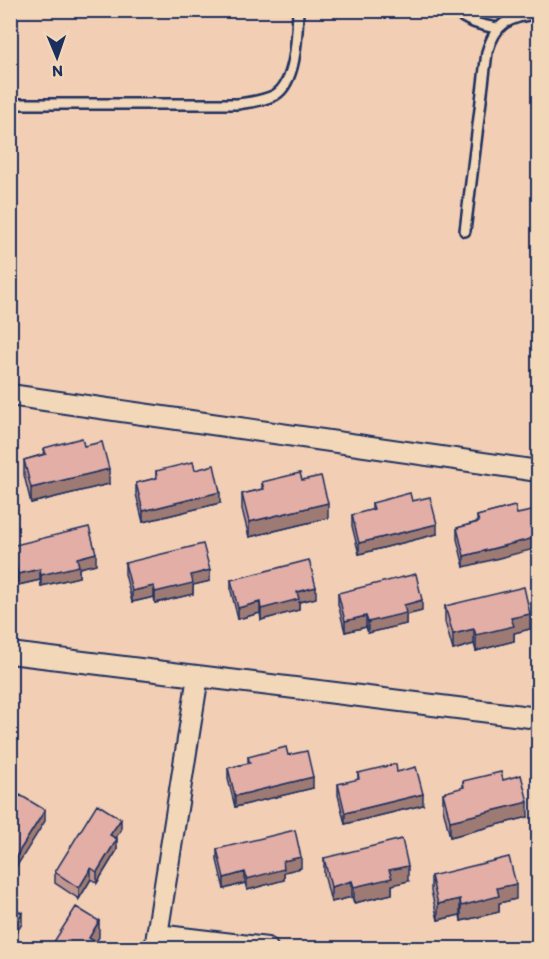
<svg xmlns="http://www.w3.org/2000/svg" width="549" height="959" font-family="Itim,sans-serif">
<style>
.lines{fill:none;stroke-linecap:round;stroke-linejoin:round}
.lane-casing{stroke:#1b2f5e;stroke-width:14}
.street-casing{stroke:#1b2f5e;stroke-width:24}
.lane{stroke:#f2d7b9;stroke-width:9}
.street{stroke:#f2d7b9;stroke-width:20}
.wall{fill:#c2968f;stroke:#1b2f5e;stroke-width:1.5}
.shaded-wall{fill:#9e7a74;stroke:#1b2f5e;stroke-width:1.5}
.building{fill:#e2aea6;stroke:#1b2f5e;stroke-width:1.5}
</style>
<rect width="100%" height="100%" fill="#f2ceb5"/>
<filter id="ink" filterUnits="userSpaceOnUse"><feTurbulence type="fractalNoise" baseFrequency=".0167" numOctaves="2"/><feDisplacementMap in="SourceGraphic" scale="12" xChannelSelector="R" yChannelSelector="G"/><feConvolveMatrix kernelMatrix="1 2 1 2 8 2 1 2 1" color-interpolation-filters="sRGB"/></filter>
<g filter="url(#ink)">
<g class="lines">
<defs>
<path id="lane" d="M454,10C467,22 480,25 497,28
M10,104H238C251,102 263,101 275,95C297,82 297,33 298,10
M465,231L487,52C497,20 508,19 538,13"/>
<path id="street" d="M10,395L538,471
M10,653L538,718
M157,935L267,948
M155,948L198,676"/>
</defs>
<use href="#lane" class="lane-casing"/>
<use href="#street" class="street-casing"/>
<use href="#lane" class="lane"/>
<use href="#street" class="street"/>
</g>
<path class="wall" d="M84,446L109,484L31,503L24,475V460L44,454V448Z
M156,471L220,503L143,522L136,494V483L156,478Z
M302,480L328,518L249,537L242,509V494L262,489V482Z
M412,501L437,534L359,554L352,526V515L372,510V503Z
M515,506L464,567L457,539V528L477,522V516Z
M11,546L96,564L79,568V577L41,586L40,580L18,585L11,557Z
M125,563L210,581L193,585V594L155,603L154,597L132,602L125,574Z
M231,580L316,598L299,602V610L261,620L260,613L238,619L231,591Z
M338,593L422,611L406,615V624L368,633L366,627L345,632L338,604Z
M445,606L530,629L514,633V641L476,651L474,644L453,650L445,622Z
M288,755L313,788L235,807L228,779V768L248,763V757Z
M397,772L423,805L345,824L338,795V784L358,780V773Z
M503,780L528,817L450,837L443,808V793L463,788V781Z
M121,830L115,838L117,850L97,883L91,879L79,899L55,883V872Z
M217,849L301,868L284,872V880L247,890L245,883L224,889L217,860Z
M324,858L408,881L392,885V894L354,903L352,897L331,902L324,874Z
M431,876L516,899L499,903V912L461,921L460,915L438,920L431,891Z
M538,896V919L536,908V897Z"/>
<path class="shaded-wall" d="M109,469V484L31,503V488Z
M220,492V503L143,522V511Z
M328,503V518L249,537V522Z
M437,524V534L359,554V543Z
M538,537V548L464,567V556Z
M96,553V564L79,568V577L41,586V575L77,558Z
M40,569V580L18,585V574Z
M210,570V581L193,585V594L155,603V592L191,575Z
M154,586V597L132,602V591Z
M316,587V598L299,602V610L261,620V609L297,592Z
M422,600V611L406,615V624L368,633V622L404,605Z
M260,602V613L238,619V608Z
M530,614V629L514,633V641L476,651V635L511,618Z
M366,616V627L345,632V621Z
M474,629V644L453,650V634Z
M313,777V788L235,807V796Z
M423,794V805L345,824V813Z
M528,802V817L450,837V821Z
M45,810V821L10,877V866Z
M121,819V830L110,846V835Z
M117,839V850L97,883V872Z
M301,857V868L284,872V880L247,890V879L283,861Z
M408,866V881L392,885V894L354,903V887L389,870Z
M91,868V879L79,899V888Z
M245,872V883L224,889V878Z
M352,881V897L331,902V887Z
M516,884V899L499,903V912L461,921V906L497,888Z
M460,899V915L438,920V904Z
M22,913V924L10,942V931Z
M99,921V937L96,942V948H89V938Z"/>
<path class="building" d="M82,438L84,446L102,442L109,469L31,488L24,460L46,454L44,448Z
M193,462L195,470L214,465L220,492L143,511L136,483L157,478L156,471Z
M300,473L302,480L321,476L328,503L249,522L242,494L264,489L262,482Z
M410,493L412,501L430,497L437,524L359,543L352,515L374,509L372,503Z
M515,506L517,514L536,510L538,521V537L464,556L457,528L479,522L477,516Z
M89,527L96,553L77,558L79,566L41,575L40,569L18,574L11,546Z
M203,544L210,570L191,575L193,583L155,592L154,586L132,591L125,563Z
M309,560L316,587L297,592L299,599L261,609L260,602L238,608L231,580Z
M416,574L422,600L404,605L406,613L368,622L366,616L345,621L338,593Z
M524,587L530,614L511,618L514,626L476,635L474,629L453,634L445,606Z
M286,747L288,755L307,751L313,777L235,796L228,768L250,763L248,757Z
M396,764L397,772L416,767L423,794L345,813L338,784L359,779L358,773Z
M501,772L503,780L521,775L528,802L450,821L443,793L464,787L463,781Z
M20,795L45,810L10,866V810Z
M97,804L121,819L110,835L117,839L97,872L91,868L79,888L55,872Z
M295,830L301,857L283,861L284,869L247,879L245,872L224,878L217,849Z
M402,839L408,866L389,870L392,878L354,887L352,881L331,887L324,858Z
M509,857L516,884L497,888L499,896L461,906L460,899L438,904L431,876Z
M538,896V908L536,897Z
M10,906L22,913L10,931Z
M76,907L99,921L89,938L96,942L92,948H50Z"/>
</g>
<rect width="549" height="959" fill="none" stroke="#f2d7b9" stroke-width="36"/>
<rect x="18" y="18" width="513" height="923" fill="none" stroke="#1b2f5e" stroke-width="2" filter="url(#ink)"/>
<g transform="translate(57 57) rotate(178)" stroke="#f2d7b9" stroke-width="4.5" paint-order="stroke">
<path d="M0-4.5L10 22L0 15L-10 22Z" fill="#1b2f5e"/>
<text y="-9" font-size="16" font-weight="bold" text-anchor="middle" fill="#1b2f5e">N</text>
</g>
</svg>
